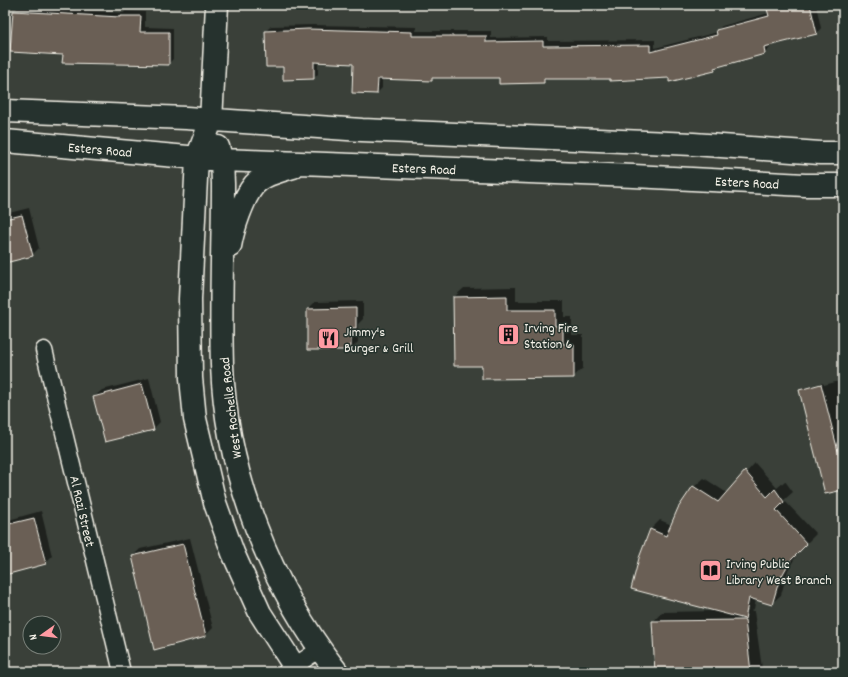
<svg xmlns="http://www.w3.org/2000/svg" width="848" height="677" font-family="Dekko,sans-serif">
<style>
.shadow{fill:#0007}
.building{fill:#6a5f54;stroke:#f4f1e8}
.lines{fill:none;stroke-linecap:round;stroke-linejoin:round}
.street-casing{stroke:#f4f1e8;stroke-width:19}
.secondary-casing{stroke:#f4f1e8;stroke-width:25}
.street{stroke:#26332d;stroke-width:16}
.secondary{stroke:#26332d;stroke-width:22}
.labels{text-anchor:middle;stroke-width:3;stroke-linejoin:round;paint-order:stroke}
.street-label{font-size:14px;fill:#f4f1e8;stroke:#26332d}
.poi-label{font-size:14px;fill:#f4f1e8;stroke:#26332d;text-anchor:start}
</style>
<rect width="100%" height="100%" fill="#3a4039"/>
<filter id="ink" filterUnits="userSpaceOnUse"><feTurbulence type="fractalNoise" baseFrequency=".025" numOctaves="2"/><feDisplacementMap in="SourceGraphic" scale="8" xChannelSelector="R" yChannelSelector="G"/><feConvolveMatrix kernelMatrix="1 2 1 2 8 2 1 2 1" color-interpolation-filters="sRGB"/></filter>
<g filter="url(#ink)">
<path class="shadow" d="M773,5H816L821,28L817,33L769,45L770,48L765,53L719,65L715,70L669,77L548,78L544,82L500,77H434L431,80L382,78V88L377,93L354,63L318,61V74L314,78L284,65L266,31L271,26L313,25L417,27L416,31H491V38L548,37V41L655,40V48L718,32L717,30L722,26L769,13L768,9Z
M19,6L124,13L125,11L145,12V27L173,28V59L168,64L5,51V15H13L14,11Z
M29,208L39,248L32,255L5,262V214Z
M516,287V301H564V317H572V335H583V368L573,377L483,365L454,297L464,288Z
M363,301V319L358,324V342L351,349L308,309L315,302Z
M149,378L160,422L153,429L94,397L102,390Z
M843,380V489L800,390L803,388L823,383L824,385Z
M755,463L777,488L785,481L793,492L784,500L816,534L799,551L788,570L781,595L771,604L756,599L754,609L751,611H754L762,668L758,672H656L653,622L662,612L717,611L651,529L660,520L672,525L694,487L704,478L727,493Z
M41,511L52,556L45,563L5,574V521Z
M190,538L213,628L205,636L133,556L140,549Z
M80,668L81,672H62Z"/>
<path class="building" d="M783,5H810L817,34L764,47L765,54L714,68L715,71L669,82V78L610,81V79H544V83L499,84V78H432V81L378,79L377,94L352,93L353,64L314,62V79L283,80V67H266L265,31L308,29L412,32V36H486V42L543,41V46L650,45V52L717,35L716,30L769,16L767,9Z
M13,11L120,17V16H141L140,32H169V65L62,63L63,55L10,52Z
M22,215L33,256L5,263V219Z
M507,296V310H555V326H563V344H574V378L482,379V366H454L453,297Z
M356,308V328H351V350H307V309Z
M142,384L154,430L105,442L93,397Z
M821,384L843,471V490L825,494L799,390Z
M745,471L767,497L775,489L784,502L776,510L807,544L790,561L779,581L772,605L749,598L745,619L631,589L639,558L650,529L666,536L678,508L693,486L718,502Z
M34,518L46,564L5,575V525Z
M183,544L206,636L154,650L132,556Z
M745,620L751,672H655L652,621Z"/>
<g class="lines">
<defs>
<path id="street" d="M44,350L122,672
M286,672L320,649"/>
<path id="secondary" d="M217,5L211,121L197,158L190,299L191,378L195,419L215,503L233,553L260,613L298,672
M5,111L186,118L362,130L693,144L820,153H843
M5,141L222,160L634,176L805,185H843
M218,147L222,160L223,184C223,244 220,305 222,365C226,474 271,587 337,672
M230,246C233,229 243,198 254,185C264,174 280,171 293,167"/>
</defs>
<use href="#street" class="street-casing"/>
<use href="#secondary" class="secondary-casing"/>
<use href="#street" class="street"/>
<use href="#secondary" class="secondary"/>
</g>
</g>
<defs>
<symbol id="building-square" viewBox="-11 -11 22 22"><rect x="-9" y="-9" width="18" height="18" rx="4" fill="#ff9aa2" stroke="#26332d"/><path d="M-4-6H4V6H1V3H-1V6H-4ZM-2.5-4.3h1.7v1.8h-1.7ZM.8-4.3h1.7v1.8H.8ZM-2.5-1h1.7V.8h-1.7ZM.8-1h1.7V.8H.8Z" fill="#111"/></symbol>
<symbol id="restaurant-square" viewBox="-11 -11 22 22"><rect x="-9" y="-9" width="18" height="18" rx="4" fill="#ff9aa2" stroke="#26332d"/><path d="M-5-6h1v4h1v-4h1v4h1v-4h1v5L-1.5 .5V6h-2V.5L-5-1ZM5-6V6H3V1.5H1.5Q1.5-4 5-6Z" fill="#111"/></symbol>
<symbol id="library-square" viewBox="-11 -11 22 22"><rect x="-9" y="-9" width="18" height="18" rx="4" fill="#ff9aa2" stroke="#26332d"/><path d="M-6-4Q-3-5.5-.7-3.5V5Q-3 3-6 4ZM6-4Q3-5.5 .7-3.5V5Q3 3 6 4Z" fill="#111"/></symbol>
</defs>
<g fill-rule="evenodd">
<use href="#building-square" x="496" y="322" width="25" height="25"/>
<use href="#restaurant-square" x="316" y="326" width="25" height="25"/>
<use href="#library-square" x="698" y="558" width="25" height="25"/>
</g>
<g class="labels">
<g class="street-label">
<text transform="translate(100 149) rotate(5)" y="5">Esters Road</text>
<text transform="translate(424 168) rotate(2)" y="5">Esters Road</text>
<text transform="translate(747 182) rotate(3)" y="5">Esters Road</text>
<text transform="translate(230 408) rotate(-97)" y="5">West Rochelle Road</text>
<text transform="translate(83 511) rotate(77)" y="5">Al Razi Street</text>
</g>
<g class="poi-label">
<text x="524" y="332">Irving Fire<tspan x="524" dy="16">Station 6</tspan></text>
<text x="344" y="336">Jimmy's<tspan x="344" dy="16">Burger &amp; Grill</tspan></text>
<text x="726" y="568">Irving Public<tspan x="726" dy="16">Library West Branch</tspan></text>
</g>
</g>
<rect width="848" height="677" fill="none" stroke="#26332d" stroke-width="20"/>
<rect x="10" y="10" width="828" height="657" fill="none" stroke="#f4f1e8" stroke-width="1.5" filter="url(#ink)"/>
<g transform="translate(42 635) rotate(256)"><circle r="19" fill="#26332d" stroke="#787f78"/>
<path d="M0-3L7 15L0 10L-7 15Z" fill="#ff9aa2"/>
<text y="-6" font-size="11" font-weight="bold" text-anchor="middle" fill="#f4f1e8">N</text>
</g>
</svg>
